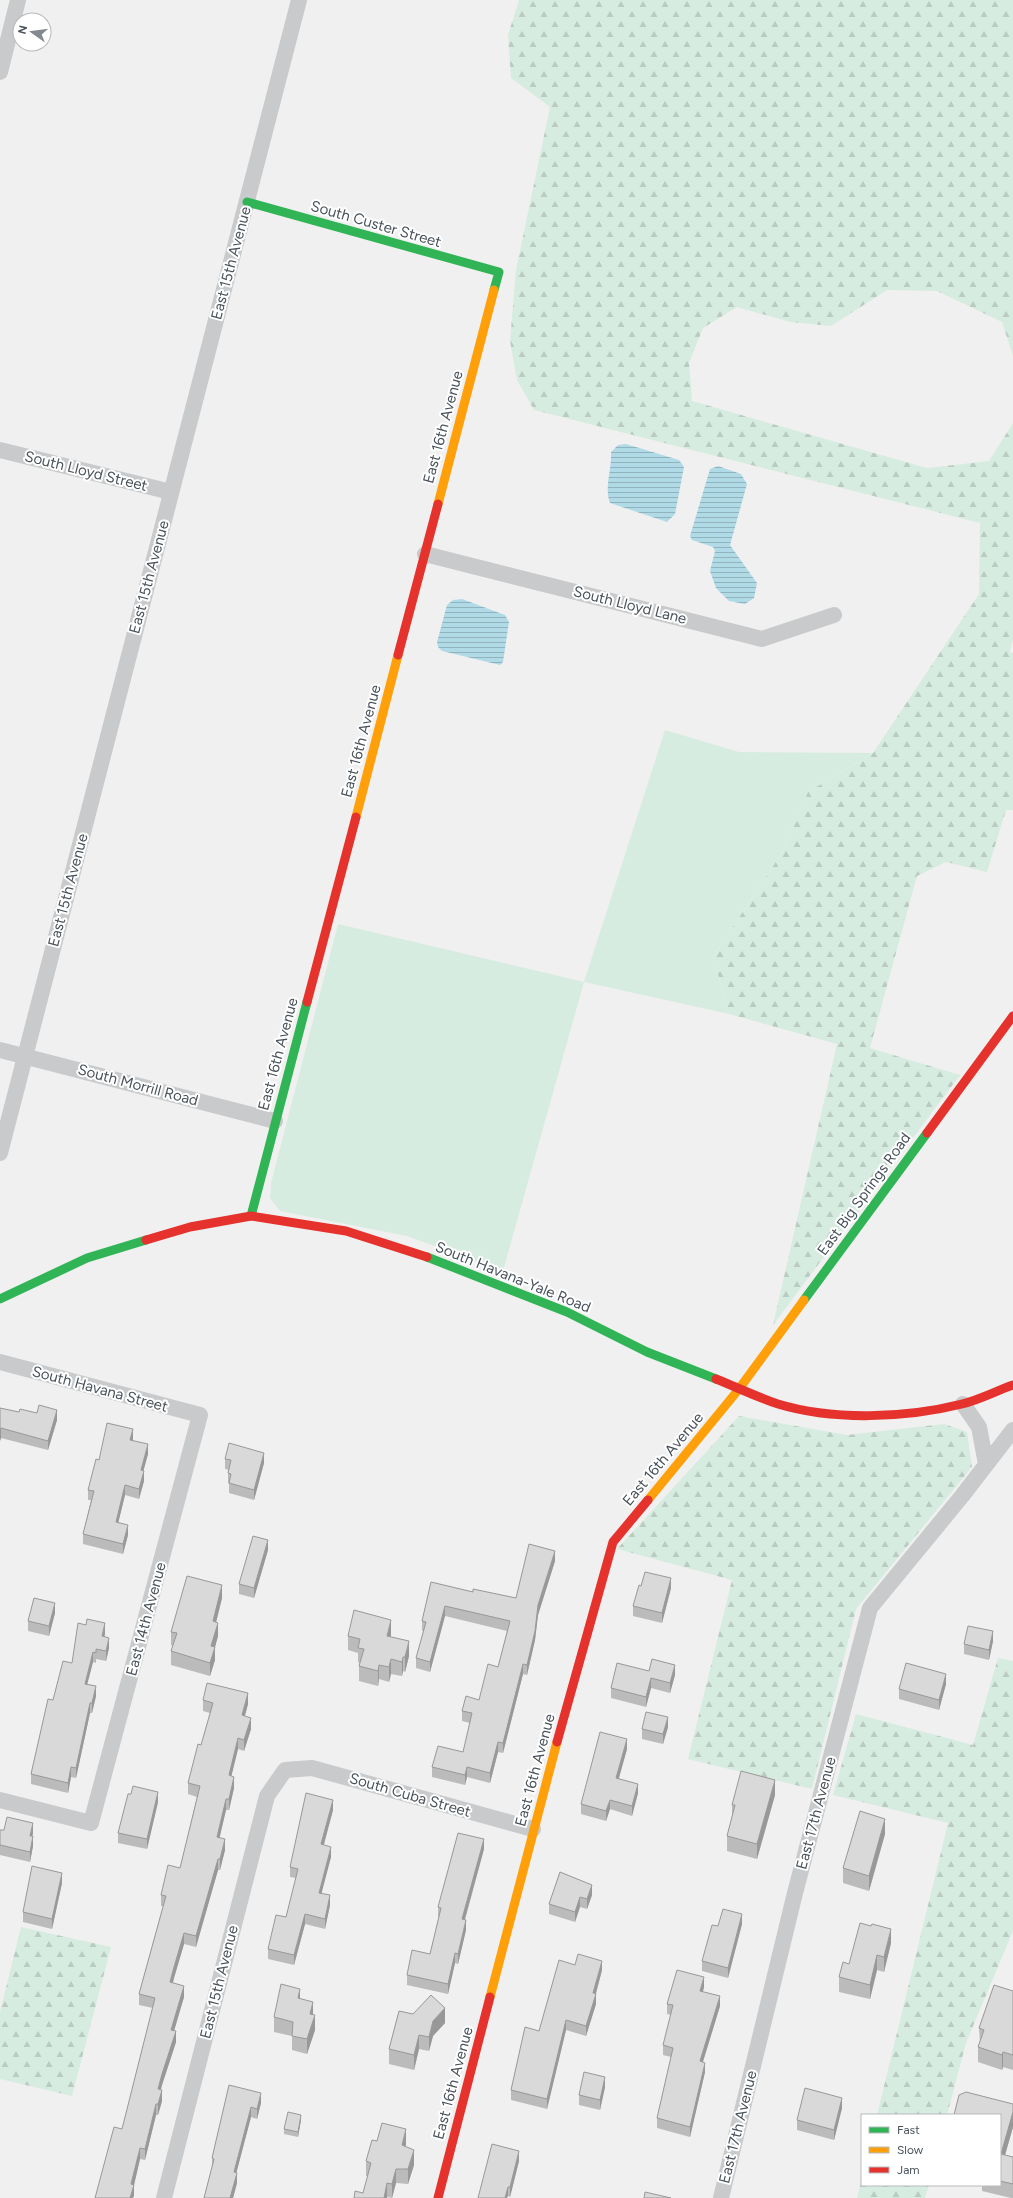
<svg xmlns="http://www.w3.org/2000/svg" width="1013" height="2198" font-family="Figtree,sans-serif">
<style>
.grass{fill:#d7ece0}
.forest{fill:url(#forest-firs)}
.water{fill:url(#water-rules)}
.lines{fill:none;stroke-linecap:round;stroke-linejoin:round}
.street{stroke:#c8cacb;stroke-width:16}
.fast{stroke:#30b455;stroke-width:9}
.slow{stroke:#ff9f0a;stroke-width:9}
.jam{stroke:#e5322d;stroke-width:9}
.wall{fill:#bbb}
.shaded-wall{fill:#989899}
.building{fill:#d9d9da;stroke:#989899}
.labels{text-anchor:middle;stroke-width:4;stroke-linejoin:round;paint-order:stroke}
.street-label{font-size:15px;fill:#49525a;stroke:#fff}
</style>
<defs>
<pattern id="forest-firs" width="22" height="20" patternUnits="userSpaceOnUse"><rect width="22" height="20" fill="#d7ece0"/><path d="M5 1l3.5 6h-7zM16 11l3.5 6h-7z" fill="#baccc2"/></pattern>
<pattern id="water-rules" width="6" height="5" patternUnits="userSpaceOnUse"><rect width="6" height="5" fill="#b0dae6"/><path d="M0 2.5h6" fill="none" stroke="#91b3bd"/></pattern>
</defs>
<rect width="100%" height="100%" fill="#f0f0f0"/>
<path class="grass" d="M665,730L739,752L873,753L808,792L783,851L713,957L729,1014L584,982L503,1271L407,1236L280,1211L270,1198L271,1183L338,924L584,982Z"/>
<path class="forest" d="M519,0H1013V356L1002,322L937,291L887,290L831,326L790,322L737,307L703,328L689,363L692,401L927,468L989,461L1013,423V639L1010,652L1013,653V810H1006L987,872L946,862L917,876L870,1048L960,1075L773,1325L837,1044L729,1014L713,957L783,851L808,792L873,753L979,594L980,523L534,410L517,380L510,341L516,270L550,107L511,78L508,35Z
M739,1416L847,1435L944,1424L967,1432L972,1467L856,1609L812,1789L688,1759L732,1580L617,1549Z
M998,1658L1013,1661V1931L966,2043L947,2115H877L948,1823L833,1795L856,1714L973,1745Z
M21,1927L111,1947L72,2096L0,2079V2012Z
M862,2177V2185H929L925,2198H857Z"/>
<path class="water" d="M626,444L679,460L684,467L675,514L667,522L610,503C604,487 612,470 611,452L618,445Z
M718,466L741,474L747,484L730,545L757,583L754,598L745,604L729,601L716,588L710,571L715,551L713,547L692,540L690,536L710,469Z
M462,599L505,615L509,622L503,662L500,665L442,651L438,647L437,642L447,605L453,600Z"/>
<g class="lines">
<path class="street" d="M0,72L18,0
M0,450L171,492
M425,554L762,639L834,615
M0,1050L275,1121
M0,1153L299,0
M0,1362L200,1415L91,1823L0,1800
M963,1404L979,1427L986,1464
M164,2198L267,1796L285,1770L312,1768L533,1829
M721,2198L795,1893L870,1608L962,1496L1013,1430"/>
<path class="fast" d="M247,202L499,272L494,290
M251,1216L307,1002
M427,1257L567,1312L647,1352L716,1379
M0,1299L87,1258L146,1240
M804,1300L927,1133"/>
<path class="slow" d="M438,504L494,290
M356,817L398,655
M648,1500L739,1389L804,1300
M490,1997L557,1742"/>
<path class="jam" d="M398,655L438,504
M307,1002L356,817
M927,1133L1013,1016
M146,1240L190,1227L251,1216L346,1231L427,1257
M716,1379C736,1387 757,1397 778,1404C834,1421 906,1418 962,1404C979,1400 996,1391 1013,1385
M557,1742L613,1542L648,1500
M438,2198L490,1997"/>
</g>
<path class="wall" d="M0,1408L19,1412L37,1413L57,1420L48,1450L1,1438L0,1441Z
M133,1439V1440L148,1454L143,1471L144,1481L139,1499L125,1495L118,1523L128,1535L123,1554L83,1544V1534L91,1500H88V1490L99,1460Z
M225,1459L264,1463L254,1500L229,1493V1484L228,1483V1473L229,1470L225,1469Z
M268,1550L254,1598L239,1594V1584Z
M555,1561L538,1615L535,1640L527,1675L523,1674L503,1753L498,1752L490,1783L467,1777L465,1785L432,1777V1767L463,1752L470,1723L462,1721V1711L479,1700L498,1667L507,1631L445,1616L430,1672L416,1668V1658L424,1631H422V1621L431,1582L473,1592L516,1598Z
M641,1586L671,1588L662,1623L633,1616V1606Z
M222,1598L216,1622L218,1636L215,1647V1660L210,1676L171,1665V1651L173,1646L171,1645V1632Z
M55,1613L49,1636L28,1631V1621Z
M105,1633V1636L109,1648L106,1661L96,1659V1663L93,1662L87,1684L96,1696L92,1713H90L76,1778L71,1777L68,1793L31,1784V1774L53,1700L72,1663Z
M391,1635L390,1637L409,1656L405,1672L403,1671L402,1676L391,1674L389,1682L379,1679L378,1686L359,1681V1666L360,1663L358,1662V1653L348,1650V1636Z
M993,1641L989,1660L964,1654V1644Z
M649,1671L675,1675L670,1693L651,1688L646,1707L611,1698V1688Z
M946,1684L939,1710L899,1699V1689Z
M203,1700L248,1704L245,1716L251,1729L244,1751L238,1749L231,1776L234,1788L229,1810H226L219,1838L225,1850L220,1870H218L196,1947L184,1944L174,1978L173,1983L184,1997L174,2031L176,2042L162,2085L161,2089L162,2101L158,2115H156L145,2160L140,2159L134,2185V2196L122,2129L153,2008L139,2005V1994L163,1906H161V1895L180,1868L197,1797L188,1794V1783L201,1745L210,1713L203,1711Z
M668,1727L663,1744L642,1739V1729Z
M627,1749L619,1778L638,1793L632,1816L610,1809L606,1821L581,1814V1804Z
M775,1795L757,1859L727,1851V1836L732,1817V1805Z
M158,1802L147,1849L118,1843V1833Z
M333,1810L324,1845L331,1857L321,1893L330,1905L325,1929L305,1924L294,1965L268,1959V1949L286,1917L296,1878L290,1877V1867Z
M0,1830L33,1833L32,1836L33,1846L30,1862L0,1855Z
M885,1834L869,1891L843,1883V1868Z
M484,1849L465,1920L466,1930L458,1964L455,1963L448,1994L407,1985V1975L430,1954L439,1917H438V1907Z
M560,1872L592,1895L587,1909L580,1907L575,1922L549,1914V1904Z
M62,1883L52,1929L23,1922V1912Z
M742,1924L728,1978L702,1971V1961L718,1926Z
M891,1943L884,1972L877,1970L870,1999L839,1992V1977L849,1964Z
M575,1965L602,1970L596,1994V2004L586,2036L566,2030L547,2109L511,2100V2090L539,2031Z
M704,1987L703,1992L720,2006L703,2062L705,2072L690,2137L657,2128V2118L671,2057L663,2055V2045L671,2015L667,2014V2004Z
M1013,1991V2070L1003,2067L1002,2070L978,2062V2047L980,2043L979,2028Z
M300,1999L313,2015L315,2030L307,2054L292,2050V2036L274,2032V2017Z
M399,2011L445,2023L433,2036L429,2051L419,2049L414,2070L389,2064V2049Z
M229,2085L261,2103L257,2119L251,2117L236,2173L237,2183L233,2198H204L212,2167V2158Z
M605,2087L600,2110L579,2105V2095Z
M1013,2104V2127L1005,2155L1013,2157V2198H1011L982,2191V2185H1000V2115Z
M842,2108L834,2140L797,2130V2120Z
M301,2120L298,2137L284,2134V2129Z
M377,2141L406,2144V2147L414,2165L408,2184L396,2183L392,2198L387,2197V2198H354L363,2193L368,2176H366V2161Z
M519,2161L510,2197L508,2196L478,2198Z"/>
<path class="shaded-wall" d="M57,1410V1420L48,1450V1441Z
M1,1428V1438L0,1441V1431Z
M133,1429V1439L130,1449V1440Z
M148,1444V1454L141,1480V1470Z
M264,1453V1463L254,1500V1490Z
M144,1471V1481L139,1499V1489Z
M125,1485V1495L116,1532V1522Z
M128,1525V1535L123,1554V1544Z
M268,1540V1550L254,1598V1588Z
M555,1551V1561L538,1615L535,1640L527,1675V1665L538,1605Z
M671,1578V1588L662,1623V1613Z
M222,1585V1598L213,1635V1621Z
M55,1603V1613L49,1636V1626Z
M445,1606V1616L430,1672V1662Z
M391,1620V1635L387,1650V1636Z
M105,1623V1633L102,1646V1636Z
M218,1623V1636L215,1647V1660L210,1676V1663L211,1646Z
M993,1631V1641L989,1660V1650Z
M109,1638V1648L106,1661V1651Z
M409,1641V1656L405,1672V1657Z
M93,1652V1662L85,1693V1684Z
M403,1657V1671L402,1676V1662Z
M391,1659V1674L389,1682V1667Z
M523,1664V1674L503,1753V1743Z
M379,1665V1679L378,1686V1671Z
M675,1665V1675L670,1693V1683Z
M946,1674V1684L939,1710V1700Z
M651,1678V1688L646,1707V1697Z
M96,1686V1696L92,1713V1703Z
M248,1693V1704L242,1726V1715Z
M90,1703V1713L76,1778V1768Z
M668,1717V1727L663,1744V1734Z
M251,1718V1729L244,1751V1740Z
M238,1738V1749L229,1786V1775Z
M627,1739V1749L616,1788V1778Z
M498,1742V1752L490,1783V1773Z
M71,1767V1777L68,1793V1783Z
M467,1767V1777L465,1785V1775Z
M234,1777V1788L229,1810V1799Z
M775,1780V1795L757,1859V1844Z
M638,1784V1793L632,1816V1806Z
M158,1792V1802L147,1849V1839Z
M226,1799V1810L217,1849V1837Z
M333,1800V1810L321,1854V1844Z
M610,1800V1809L606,1821V1811Z
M885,1819V1834L869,1891V1876Z
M33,1823V1833L30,1846V1836Z
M33,1836V1846L30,1862V1852Z
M225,1839V1850L220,1870V1859Z
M484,1839V1849L462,1929V1919Z
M331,1847V1857L319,1903V1893Z
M218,1859V1870L196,1947V1936Z
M62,1873V1883L52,1929V1919Z
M592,1885V1895L587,1909V1899Z
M330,1895V1905L325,1929V1919Z
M580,1897V1907L575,1922V1912Z
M305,1914V1924L294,1965V1955Z
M742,1914V1924L728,1978V1968Z
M466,1920V1930L458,1964V1954Z
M891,1929V1943L884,1972V1957Z
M184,1933V1944L174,1978L170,1993V1982L174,1967Z
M455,1953V1963L448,1994V1984Z
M877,1955V1970L870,1999V1985Z
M602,1961V1970L594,2000L596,1994V2004L586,2036V2026L593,1993Z
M704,1977V1987L700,2001V1991Z
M184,1986V1997L171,2041V2030Z
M300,1989V2004L298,1998Z
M720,1996V2006L700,2071V2061Z
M313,2002V2016L310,2014Z
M445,2008V2023L433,2036L429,2051V2037L433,2021Z
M315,2015V2030L307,2054V2039Z
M566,2020V2030L547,2109V2099Z
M176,2031V2042L162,2085L158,2100V2089L162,2074Z
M419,2035V2049L414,2070V2055Z
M1003,2052V2067L1002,2070V2055Z
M705,2063V2072L690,2137V2127Z
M605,2077V2087L600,2110V2100Z
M162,2090V2101L158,2115V2104Z
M261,2093V2103L257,2119V2109Z
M842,2098V2108L834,2140V2130Z
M156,2104V2115L145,2160V2149Z
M251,2107V2117L234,2182V2172Z
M1013,2112V2127L1001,2169V2154Z
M301,2115V2120L298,2137V2132Z
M406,2129V2144L402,2160V2145Z
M140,2148V2159L134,2185V2196L133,2198H130L131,2184Z
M414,2150V2165L408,2184V2169Z
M519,2151V2161L510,2197V2187Z
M396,2169V2183L392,2198V2184Z
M237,2173V2183L233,2198H230Z
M387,2183V2198H384Z
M508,2187V2196L507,2198H505Z"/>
<path class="building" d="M39,1405L57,1410L48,1441L1,1428L0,1431V1408L19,1412L20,1409L37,1413Z
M107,1423L133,1429L130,1440L148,1444L141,1470L144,1471L139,1489L125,1485L116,1522L128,1525L123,1544L83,1534L94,1491L88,1490L96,1459L99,1460Z
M229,1443L264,1453L254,1490L229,1483L231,1474L228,1473L231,1460L225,1459Z
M253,1536L268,1540L254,1588L239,1584Z
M529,1544L555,1551L538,1605L535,1631L527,1665L523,1664L503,1743L498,1742L490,1773L467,1767L465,1775L432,1767L438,1746L463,1752L472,1713L462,1711L466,1696L479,1700L488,1664L498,1667L510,1621L445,1606L430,1662L416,1658L426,1622L422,1621L431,1582L473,1592V1589L516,1598Z
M645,1572L671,1578L662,1613L633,1606L639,1585L641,1586Z
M187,1576L222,1585L213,1621L218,1623L211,1646L215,1647L210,1663L171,1651L177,1633L171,1632Z
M34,1598L55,1603L49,1626L28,1621Z
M354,1610L391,1620L387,1636L409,1641L405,1657H403L402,1662L391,1659L389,1667L379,1665L378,1671L359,1666L364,1649L358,1648L360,1639L348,1636Z
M87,1619L105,1623L102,1636L109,1638L106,1651L96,1649V1653L93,1652L85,1684L96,1686L92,1703H90L76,1768L71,1767L68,1783L31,1774L48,1699L53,1700L63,1661L72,1663L78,1623L86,1625Z
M968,1626L993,1631L989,1650L964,1644Z
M652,1659L675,1665L670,1683L651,1678L646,1697L611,1688L617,1663L649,1671Z
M906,1663L946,1674L939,1700L899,1689Z
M207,1683L248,1693L242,1715L251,1718L244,1740L238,1738L229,1775L234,1777L229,1799H226L217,1837L225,1839L220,1859H218L196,1936L184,1933L174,1967L170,1982L184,1986L171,2030L176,2031L162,2074L158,2089L162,2090L158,2104H156L145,2149L140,2148L131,2184L134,2185L130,2198H95L114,2127L122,2129L155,1998L139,1994L166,1896L161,1895L168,1865L180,1868L200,1786L188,1783L198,1744L201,1745L213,1703L203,1700Z
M646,1712L668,1717L663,1734L642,1729Z
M600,1732L627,1739L616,1778L638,1784L632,1806L610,1800L606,1811L581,1804Z
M741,1771L775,1780L757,1844L727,1836L735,1805H732Z
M133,1786L158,1792L147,1839L118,1833L128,1794H131Z
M306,1793L333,1800L321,1844L331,1847L319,1893L330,1895L325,1919L305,1914L294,1955L268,1949L276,1915L286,1917L298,1869L290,1867Z
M860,1811L885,1819L869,1876L843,1868Z
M7,1817L33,1823L30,1836H33L30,1852L0,1845V1830H4Z
M458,1833L484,1839L462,1919L466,1920L458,1954L455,1953L448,1984L407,1975L412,1950L430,1954L441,1908L438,1907Z
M32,1866L62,1873L52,1919L23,1912Z
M560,1872L592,1885L587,1899L580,1897L575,1912L549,1904Z
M723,1909L742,1914L728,1968L702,1961L712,1925L718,1926Z
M860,1923L871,1926L872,1924L891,1929L884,1957L877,1955L870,1985L839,1977L843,1962L849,1964Z
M578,1954L602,1961L593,1993L596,1994L586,2026L566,2020L547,2099L511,2090L525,2027L539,2031L559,1960L575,1965Z
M677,1970L704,1977L700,1991L720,1996L700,2061L705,2063L690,2127L657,2118L673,2048L663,2045L673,2005L667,2004Z
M281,1984L300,1989L298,1998L313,2002L310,2014L315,2015L307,2039L292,2036L293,2022L274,2017Z
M994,1985L1013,1991V2055L1003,2052L1002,2055L978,2047L984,2030L979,2028Z
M431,1995L445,2008L433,2021L429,2037L419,2035L414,2055L389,2049L399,2011L413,2014Z
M584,2072L605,2077L600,2100L579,2095Z
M229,2085L261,2093L257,2109L251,2107L234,2172L237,2173L230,2198H204L214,2159L212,2158Z
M805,2088L842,2098L834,2130L797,2120Z
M966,2092L1013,2104V2112L1001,2154L1013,2157V2184L1000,2181V2115H954L959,2095Z
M288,2112L301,2115L298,2132L284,2129Z
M382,2123L406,2129L402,2145L414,2150L408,2169H396L392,2184L387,2183L384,2198H354L355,2191L363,2193L371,2163L366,2161L372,2140L377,2141Z
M492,2144L519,2151L510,2187H508L505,2198H478Z
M645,2192L671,2198H644Z"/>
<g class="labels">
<g class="street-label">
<text transform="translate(376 224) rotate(16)" y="5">South Custer Street</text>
<text transform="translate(231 263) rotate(-75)" y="5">East 15th Avenue</text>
<text transform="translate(443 427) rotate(-75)" y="5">East 16th Avenue</text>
<text transform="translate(86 471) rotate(14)" y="5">South Lloyd Street</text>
<text transform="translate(149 577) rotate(-75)" y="5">East 15th Avenue</text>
<text transform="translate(630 605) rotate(14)" y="5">South Lloyd Lane</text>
<text transform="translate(361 741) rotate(-75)" y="5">East 16th Avenue</text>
<text transform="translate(68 890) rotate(-75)" y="5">East 15th Avenue</text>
<text transform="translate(278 1054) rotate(-75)" y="5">East 16th Avenue</text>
<text transform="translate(138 1085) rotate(15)" y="5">South Morrill Road</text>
<text transform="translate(864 1194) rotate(-54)" y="5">East Big Springs Road</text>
<text transform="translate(513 1277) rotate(22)" y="5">South Havana-Yale Road</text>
<text transform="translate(100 1389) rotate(15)" y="5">South Havana Street</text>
<text transform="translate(663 1459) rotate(-50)" y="5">East 16th Avenue</text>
<text transform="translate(146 1619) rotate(-75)" y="5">East 14th Avenue</text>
<text transform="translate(535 1770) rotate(-75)" y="5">East 16th Avenue</text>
<text transform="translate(410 1795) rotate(16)" y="5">South Cuba Street</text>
<text transform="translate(816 1813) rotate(-75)" y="5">East 17th Avenue</text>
<text transform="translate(219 1982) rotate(-76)" y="5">East 15th Avenue</text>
<text transform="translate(453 2083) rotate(-75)" y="5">East 16th Avenue</text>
<text transform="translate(738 2127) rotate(-76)" y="5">East 17th Avenue</text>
</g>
</g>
<rect x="861" y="2114" width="140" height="72" fill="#ffffff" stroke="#b6babd"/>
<rect x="869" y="2127" width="20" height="6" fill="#30b455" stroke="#b6babd"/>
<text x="897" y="2134" font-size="12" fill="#49525a">Fast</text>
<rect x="869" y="2147" width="20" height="6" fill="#ff9f0a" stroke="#b6babd"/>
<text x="897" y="2154" font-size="12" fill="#49525a">Slow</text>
<rect x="869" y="2167" width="20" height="6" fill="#e5322d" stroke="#b6babd"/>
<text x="897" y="2174" font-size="12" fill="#49525a">Jam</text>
<g transform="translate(32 32) rotate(284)"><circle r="19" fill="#ffffff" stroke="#b6babd"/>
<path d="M0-3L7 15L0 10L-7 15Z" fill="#83898e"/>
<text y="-6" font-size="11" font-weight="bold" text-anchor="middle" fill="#49525a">N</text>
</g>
</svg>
